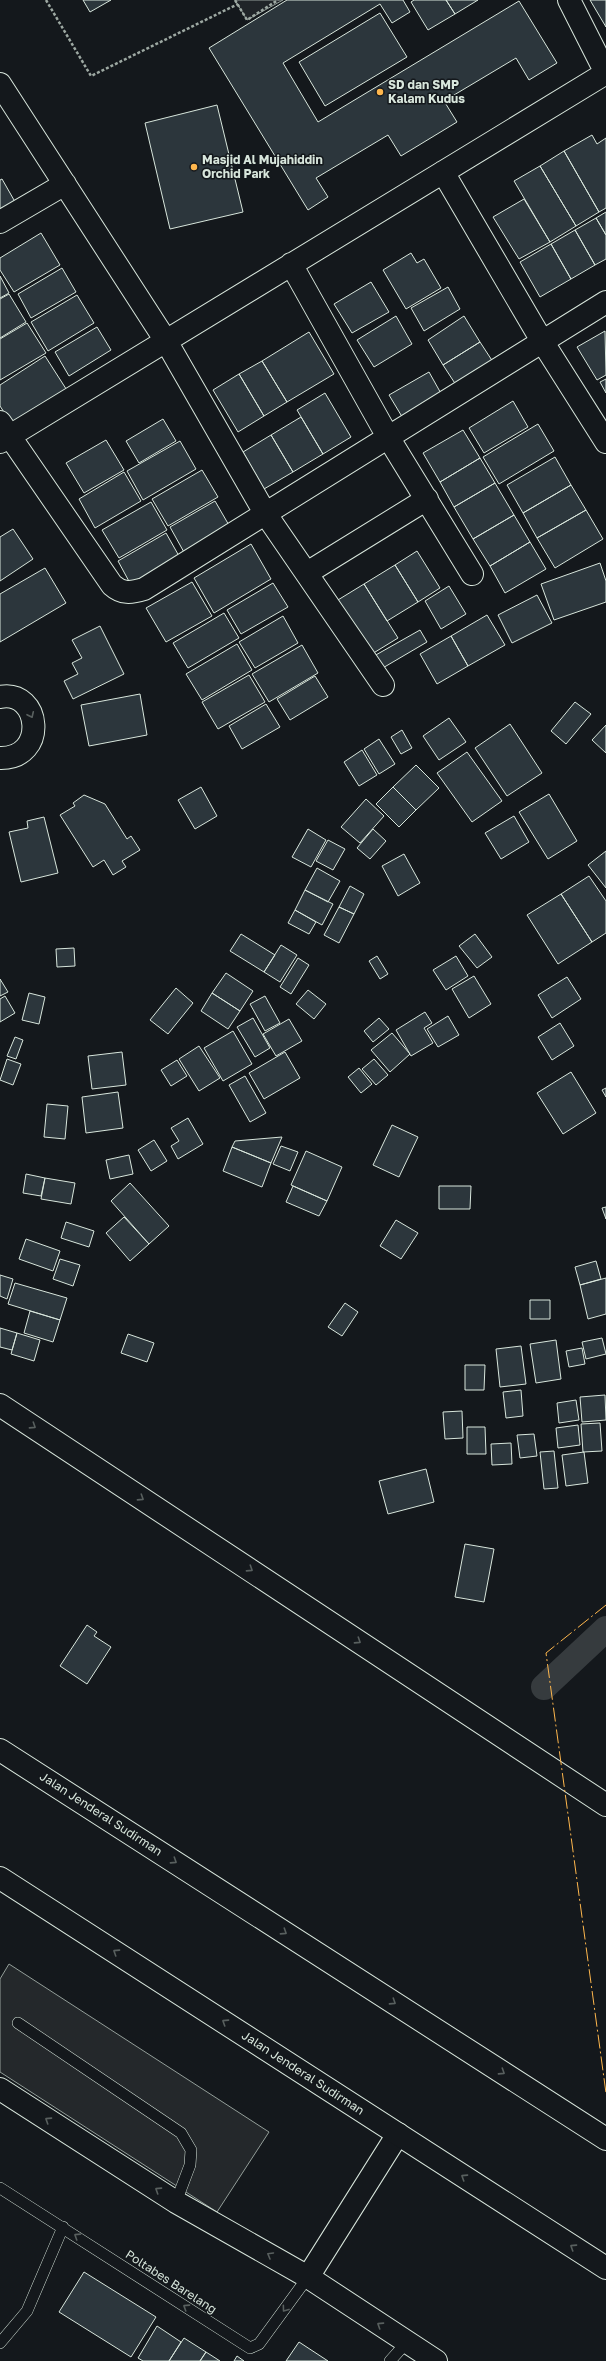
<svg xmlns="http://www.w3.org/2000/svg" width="606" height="2361" font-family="'Golos Text',sans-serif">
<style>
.green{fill:#202428;stroke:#939e99}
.parking{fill:#24282b;stroke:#939e99}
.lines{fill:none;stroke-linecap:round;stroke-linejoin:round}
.canal{stroke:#363b3e;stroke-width:26}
.building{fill:#2c363c;stroke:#d8e6dc}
.lane-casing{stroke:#d8e6dc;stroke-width:12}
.street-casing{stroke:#d8e6dc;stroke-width:24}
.secondary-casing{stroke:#d8e6dc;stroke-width:24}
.highway-casing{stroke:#d8e6dc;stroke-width:24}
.path{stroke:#9da8a2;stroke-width:2.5;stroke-dasharray:3 2;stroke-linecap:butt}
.lane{stroke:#14181c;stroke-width:11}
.street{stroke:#14181c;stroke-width:22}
.secondary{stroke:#14181c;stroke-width:22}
.highway{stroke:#14181c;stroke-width:22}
.power{stroke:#ffb74d;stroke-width:1;stroke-dasharray:14 3 2 3;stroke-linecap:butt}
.oneway{stroke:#59605f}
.poi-dot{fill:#ffb74d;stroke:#14181c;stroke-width:1.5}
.labels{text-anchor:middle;stroke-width:3;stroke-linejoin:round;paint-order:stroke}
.poi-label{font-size:12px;font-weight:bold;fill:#d8e6dc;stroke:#14181c;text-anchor:start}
.street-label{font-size:12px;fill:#d8e6dc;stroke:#14181c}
</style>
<rect width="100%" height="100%" fill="#14181c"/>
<path class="green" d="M235,0H283L247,20Z"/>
<path class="parking" d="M9,1964L269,2132L217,2212L0,2072V1979Z"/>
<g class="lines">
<path class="canal" d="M544,1687L606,1629"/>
</g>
<path class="building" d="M83,0H111L90,12Z
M287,0H403L410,12L392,23L380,4L283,63L318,122L519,1L557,63L529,80L516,58L444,101L457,122L401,156L388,135L316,178L328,197L308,210L209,48Z
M414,0H446L455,14L428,30L411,2Z
M446,0H478L455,14Z
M590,0H606V27Z
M380,13L407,57L325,106L299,62Z
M217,105L243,212L170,229L145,123Z
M592,135L597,144L606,138V208L599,212L564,151Z
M564,151L599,212L576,226L540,166Z
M540,166L576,226L550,242L514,181Z
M2,179L18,207L0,217V180Z
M524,199L550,242L519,259L493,217Z
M606,212V235L596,218Z
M596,218L606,235V259L595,265L575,230Z
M575,230L595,265L571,279L551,244Z
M41,233L60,265L14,292L0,270V258Z
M551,244L571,279L540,297L520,262Z
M411,253L417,263L424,259L441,288L406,309L383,270Z
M62,268L76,292L31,318L18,294Z
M0,276L9,293L0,298Z
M371,282L389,312L352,333L334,304Z
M448,287L460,309L424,331L411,308Z
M9,294L26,322L0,338V299Z
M77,295L94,323L48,351L31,322Z
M396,316L412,344L374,367L357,340Z
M464,316L480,342L443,365L428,340Z
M27,323L46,353L0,380V339Z
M97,327L111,350L69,376L55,352Z
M605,331L606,375L597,380L577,347Z
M309,332L334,374L287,402L262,361Z
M480,342L495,365L458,388L443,365Z
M45,356L70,395L15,429L0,406V385Z
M262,361L287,402L264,416L239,374Z
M429,372L443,397L404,420L389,395Z
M239,374L264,416L238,432L213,390Z
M606,379V393L600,382Z
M325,393L351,437L323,454L297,410Z
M513,401L528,427L484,453L469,428Z
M301,417L323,454L293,472L271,435Z
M163,419L176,441L139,463L126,441Z
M538,424L554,451L499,484L483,457Z
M463,430L480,458L440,482L423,453Z
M271,435L293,472L264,489L243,452Z
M106,440L124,470L84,493L66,463Z
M180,441L196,469L143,500L127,471Z
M555,457L571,485L523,513L507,485Z
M480,458L495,483L454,507L440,482Z
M202,470L218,497L168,526L152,499Z
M124,472L141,501L95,528L79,499Z
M495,483L514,515L473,539L454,507Z
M571,485L586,510L537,538L523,513Z
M215,501L230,527L185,554L170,527Z
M151,502L167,530L119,558L102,530Z
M586,510L603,539L555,568L537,538Z
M514,515L530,542L490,566L473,539Z
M13,529L33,559L0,581V537Z
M166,533L179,556L131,585L118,561Z
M530,542L546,569L505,593L490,566Z
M251,544L271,579L214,613L194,578Z
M417,551L440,588L418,602L395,565Z
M600,563L606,581V602L554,620L541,584Z
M395,565L418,602L387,621L364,584Z
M45,568L66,603L0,642V594Z
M192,582L212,616L166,642L146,608Z
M273,583L288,607L241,634L227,610Z
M364,584L398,638L367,657L333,603Z
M449,586L466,614L441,629L425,601Z
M537,595L552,623L512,643L498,615Z
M224,613L239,638L188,668L173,643Z
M487,615L505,645L468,666L451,636Z
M283,616L298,643L255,668L239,642Z
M100,626L124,674L73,699L64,681L78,674L72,663L82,658L72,640Z
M420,630L427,642L381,669L374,656Z
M451,636L468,666L437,684L420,654Z
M237,644L252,670L202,700L186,674Z
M302,645L318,673L269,702L252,674Z
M249,675L265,702L218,729L202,702Z
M315,676L328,697L290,720L277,699Z
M140,694L147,735L89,746L81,705Z
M575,702L591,714L566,744L551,731Z
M266,704L280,727L242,749L229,726Z
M449,718L466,742L439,760L423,736Z
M510,724L542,773L507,796L475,748Z
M606,725V753L592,740Z
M402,730L412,748L401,754L391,737Z
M379,739L395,764L379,774L364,749Z
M362,750L377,775L359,786L344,762Z
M467,752L502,801L472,822L437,773Z
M416,765L439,788L416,810L393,787Z
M201,787L217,816L195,829L178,800Z
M393,787L416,810L399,827L376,804Z
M549,794L577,841L548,859L519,812Z
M84,795L105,804L127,839L131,836L140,850L122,861L126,867L113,875L104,860L93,867L60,815L75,806L73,803Z
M366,799L384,816L360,843L341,827Z
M514,816L529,842L501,859L485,833Z
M44,817L58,873L21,882L9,832L28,828L27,821Z
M308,829L326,840L311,867L292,857Z
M373,829L386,841L370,859L357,848Z
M328,840L345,849L333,870L316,861Z
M606,851V888L588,865Z
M404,854L420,883L398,896L382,866Z
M317,868L340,881L328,902L305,890Z
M589,876L606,901V933L592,942L561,894Z
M350,886L364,894L354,914L339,907Z
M305,890L333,904L322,925L295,910Z
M561,894L592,942L558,964L527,915Z
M339,907L354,914L339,943L324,935Z
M295,910L316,922L309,934L288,923Z
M241,934L275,955L264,972L230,951Z
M475,934L492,957L477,968L459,946Z
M281,945L297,955L280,982L264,972Z
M74,948L75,966L57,967L56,949Z
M377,956L388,974L380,979L369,961Z
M456,956L468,976L446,990L433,970Z
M298,958L309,965L291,994L280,987Z
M226,973L253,991L240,1011L212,993Z
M474,976L491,1004L469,1018L452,989Z
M567,977L581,999L552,1018L538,995Z
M0,979L8,992L0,996Z
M176,988L193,1003L168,1034L150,1020Z
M308,990L326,1004L314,1019L296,1004Z
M29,993L45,997L39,1024L22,1020Z
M212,993L240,1011L228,1029L201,1011Z
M5,996L15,1013L0,1022V999Z
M265,996L280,1023L265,1031L250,1004Z
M425,1012L432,1023L424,1028L433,1043L411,1056L396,1030Z
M448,1016L459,1035L438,1047L427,1029Z
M253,1018L270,1048L255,1057L237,1027Z
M379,1018L389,1029L373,1042L364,1031Z
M289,1019L302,1041L276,1056L263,1034Z
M560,1023L574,1046L552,1060L538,1037Z
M233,1031L252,1064L223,1081L204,1048Z
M392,1033L410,1054L390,1072L371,1050Z
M15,1037L23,1040L16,1059L7,1056Z
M199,1046L220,1078L199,1091L179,1059Z
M122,1052L126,1085L92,1089L88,1056Z
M285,1052L300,1078L264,1099L249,1073Z
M7,1059L21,1064L13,1085L0,1080Z
M374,1059L388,1075L376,1085L362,1069Z
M177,1060L187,1076L171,1086L161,1070Z
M359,1068L372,1084L361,1093L348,1077Z
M571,1072L596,1113L563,1134L537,1093Z
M245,1076L266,1113L250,1122L229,1085Z
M606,1088V1097L602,1090Z
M118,1092L123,1128L86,1133L82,1097Z
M47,1104L68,1106L65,1139L44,1137Z
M188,1118L203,1144L178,1159L171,1146L179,1141L171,1128Z
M392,1125L418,1137L399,1177L373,1165Z
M282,1137L271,1163L232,1147L235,1141Z
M154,1140L167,1161L151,1171L138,1150Z
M281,1146L298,1152L290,1171L273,1164Z
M232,1147L271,1163L262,1187L223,1171Z
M306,1151L342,1167L327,1201L291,1185Z
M129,1155L133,1174L110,1179L106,1160Z
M26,1174L45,1178L41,1196L23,1193Z
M45,1178L75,1183L71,1204L41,1199Z
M130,1183L169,1226L149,1244L111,1201Z
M293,1186L327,1201L319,1216L286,1202Z
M439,1186H471L470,1209H439Z
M606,1207V1219L602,1208Z
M124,1217L149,1244L130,1261L106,1233Z
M396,1220L418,1233L401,1259L380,1246Z
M66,1222L94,1231L89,1247L61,1238Z
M26,1239L60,1251L53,1271L19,1259Z
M60,1259L80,1265L73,1286L53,1279Z
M596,1261L601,1279L580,1285L575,1267Z
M0,1275L13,1279L7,1299L0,1296Z
M606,1278V1314L588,1319L580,1285Z
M15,1283L67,1298L60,1320L8,1304Z
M530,1300H550V1319H530Z
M345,1303L358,1312L342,1336L328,1327Z
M30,1311L60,1320L53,1342L24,1333Z
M0,1328L17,1333L12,1350L0,1347Z
M17,1333L40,1340L34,1361L11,1354Z
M128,1334L154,1343L147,1362L121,1353Z
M602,1338L606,1354L586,1359L582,1342Z
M556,1340L561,1379L536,1383L530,1344Z
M521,1346L526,1384L500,1387L496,1349Z
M582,1348L585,1364L569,1367L566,1351Z
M465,1365H485L484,1390H465Z
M521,1390L523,1416L506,1418L503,1392Z
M605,1395L606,1420L582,1422L580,1397Z
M576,1400L579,1420L559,1423L557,1403Z
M462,1411L463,1438L445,1439L443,1412Z
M600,1423L602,1451L583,1452L581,1424Z
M578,1425L580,1445L558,1448L556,1428Z
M467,1427H485L486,1454H467Z
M534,1434L537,1456L520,1458L517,1435Z
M511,1443L512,1464L492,1465L491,1444Z
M554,1451L558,1488L544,1489L540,1452Z
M584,1452L588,1483L566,1486L562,1455Z
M426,1469L434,1502L388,1514L379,1481Z
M465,1544L494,1549L484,1602L455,1597Z
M87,1625L97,1632L94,1636L111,1647L87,1684L60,1666Z
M84,2272L156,2317L131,2357L59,2312Z
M157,2326L181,2342L169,2361H143L138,2358Z
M184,2338L206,2352L200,2361H169Z
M299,2342L328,2361H286Z
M206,2352L220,2361H200Z
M237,2356L244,2361H234Z"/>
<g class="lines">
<defs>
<path id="lane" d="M18,2023L181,2133L191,2150L190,2165L176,2202
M0,2188L250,2348L259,2344L308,2277
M0,2343L27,2311L63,2227
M390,2361L407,2342"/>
<path id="street" d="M569,0L606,73
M0,84L166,341L265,513L383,685
M443,172L542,341L606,442
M0,222L65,184
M291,264L388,437L472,574
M0,422L112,585C122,594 131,593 144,589L606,302
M0,442L606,73
M307,573L427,499
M0,697C41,689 48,759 0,758"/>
<path id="secondary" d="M0,1405L606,1805
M0,2089L176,2202L308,2277L436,2361
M308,2277L398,2134"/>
<path id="highway" d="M0,1750L606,2139
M0,1878L606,2268"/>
</defs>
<use href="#lane" class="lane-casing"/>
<use href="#street" class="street-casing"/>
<use href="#secondary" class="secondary-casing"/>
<use href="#highway" class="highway-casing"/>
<path class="path" d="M46,0L91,76L238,4
M235,0L247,20L278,0"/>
<use href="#lane" class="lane"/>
<use href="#street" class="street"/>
<use href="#secondary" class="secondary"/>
<use href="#highway" class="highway"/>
<path class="power" d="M606,1605L546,1653L606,2093"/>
</g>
<defs><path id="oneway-chevron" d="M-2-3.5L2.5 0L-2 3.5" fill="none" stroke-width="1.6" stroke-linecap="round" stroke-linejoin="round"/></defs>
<g class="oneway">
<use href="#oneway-chevron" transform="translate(31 715) rotate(65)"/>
<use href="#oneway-chevron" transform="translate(33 1426) rotate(33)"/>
<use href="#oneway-chevron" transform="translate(141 1498) rotate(33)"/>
<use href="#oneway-chevron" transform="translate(250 1569) rotate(33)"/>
<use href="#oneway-chevron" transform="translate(358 1641) rotate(33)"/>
<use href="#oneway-chevron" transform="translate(174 1861) rotate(33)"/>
<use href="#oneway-chevron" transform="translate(284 1932) rotate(33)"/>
<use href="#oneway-chevron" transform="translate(116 1952) rotate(-147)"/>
<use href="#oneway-chevron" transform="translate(393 2002) rotate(33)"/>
<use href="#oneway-chevron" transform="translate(225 2022) rotate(-147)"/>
<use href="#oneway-chevron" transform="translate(502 2072) rotate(33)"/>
<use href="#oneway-chevron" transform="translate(48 2120) rotate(-147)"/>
<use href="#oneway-chevron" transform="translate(464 2177) rotate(-147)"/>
<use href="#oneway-chevron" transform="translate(158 2190) rotate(-147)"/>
<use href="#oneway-chevron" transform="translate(77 2236) rotate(-147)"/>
<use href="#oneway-chevron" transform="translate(573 2247) rotate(-147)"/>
<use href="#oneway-chevron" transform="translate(270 2255) rotate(-150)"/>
<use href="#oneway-chevron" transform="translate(186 2307) rotate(-147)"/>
<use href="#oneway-chevron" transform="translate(285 2309) rotate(126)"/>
<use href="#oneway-chevron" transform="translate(380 2325) rotate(-147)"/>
</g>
<g class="poi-dot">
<circle cx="380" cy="92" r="4"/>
<circle cx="194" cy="167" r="4"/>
</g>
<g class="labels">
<g class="poi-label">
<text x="388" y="89">SD dan SMP<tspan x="388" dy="14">Kalam Kudus</tspan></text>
<text x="202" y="164">Masjid Al Mujahiddin<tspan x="202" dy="14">Orchid Park</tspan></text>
</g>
<g class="street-label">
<text transform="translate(101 1814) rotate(33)" y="4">Jalan Jenderal Sudirman</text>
<text transform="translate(303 2073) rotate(33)" y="4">Jalan Jenderal Sudirman</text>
<text transform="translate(171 2282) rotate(33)" y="4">Poltabes Barelang</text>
</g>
</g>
</svg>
